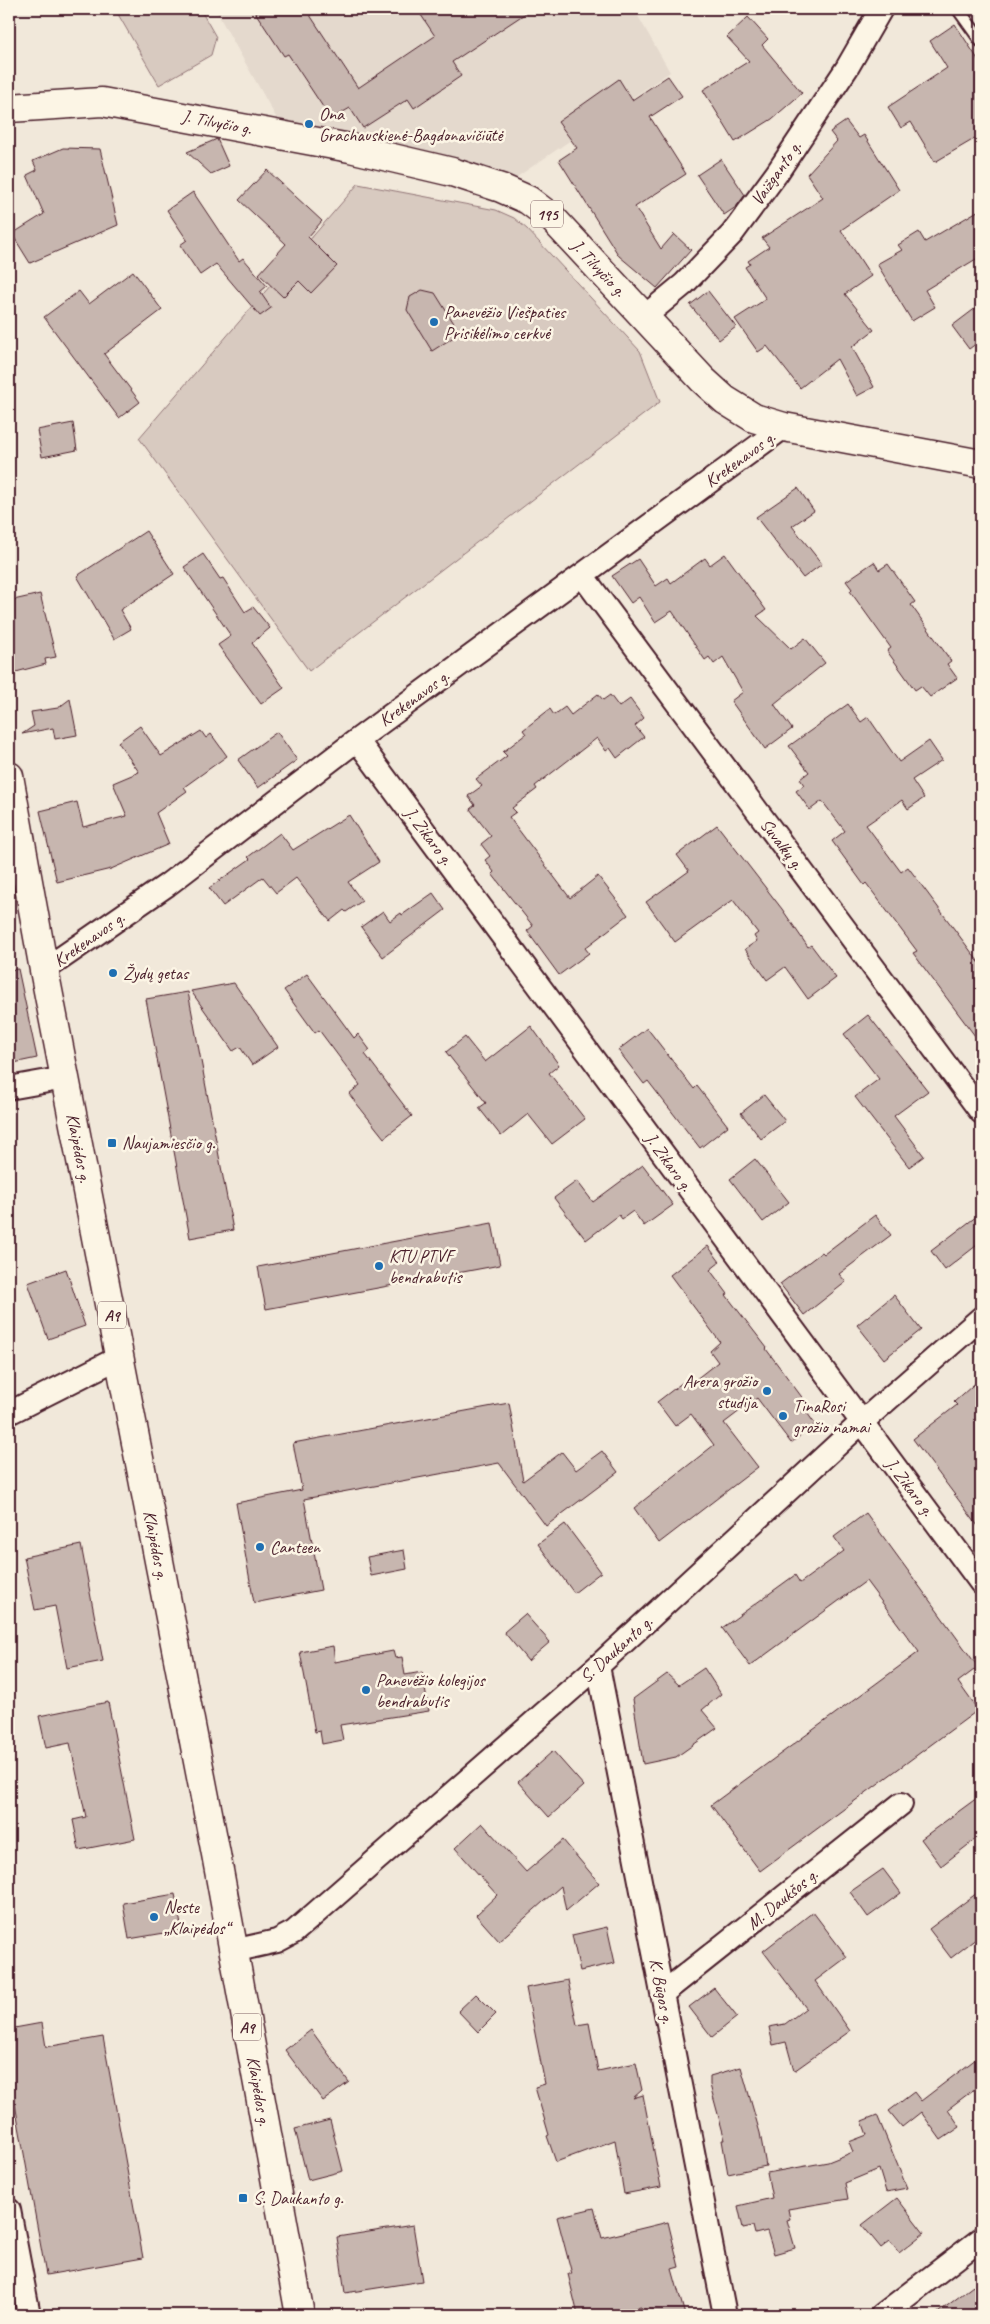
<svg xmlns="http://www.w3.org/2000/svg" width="990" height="2324" font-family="Caveat,sans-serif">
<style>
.built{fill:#e4d9cd}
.green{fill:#d8cac0;stroke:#917476}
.building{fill:#c7b6af;stroke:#4a1f2b}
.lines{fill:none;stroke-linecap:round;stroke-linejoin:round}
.lane-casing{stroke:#4a1f2b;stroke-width:15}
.street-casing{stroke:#4a1f2b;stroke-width:26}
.primary-casing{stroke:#4a1f2b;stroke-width:31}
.highway-casing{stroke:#4a1f2b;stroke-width:31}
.lane{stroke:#fcf5e5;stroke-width:11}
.street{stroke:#fcf5e5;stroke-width:22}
.primary{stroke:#fcf5e5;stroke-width:28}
.highway{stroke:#fcf5e5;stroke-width:28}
.poi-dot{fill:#1f6fb2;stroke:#fcf5e5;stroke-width:2}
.labels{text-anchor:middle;stroke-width:5;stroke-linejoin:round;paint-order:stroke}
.shield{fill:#fcf5e5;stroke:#7f5f63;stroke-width:1}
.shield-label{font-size:16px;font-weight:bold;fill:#4a1f2b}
.poi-label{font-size:18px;fill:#4a1f2b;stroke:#fcf5e5;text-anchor:start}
.street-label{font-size:18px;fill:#4a1f2b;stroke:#fcf5e5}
</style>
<rect width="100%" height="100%" fill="#f1e8da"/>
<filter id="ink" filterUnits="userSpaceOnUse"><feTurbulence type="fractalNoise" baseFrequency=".02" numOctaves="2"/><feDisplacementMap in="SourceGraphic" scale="10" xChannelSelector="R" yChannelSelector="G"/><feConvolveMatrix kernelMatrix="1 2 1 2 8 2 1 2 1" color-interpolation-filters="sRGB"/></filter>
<g filter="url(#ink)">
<path class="built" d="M215,9H634L670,72L501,188L286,135Z"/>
<path class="green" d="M115,9H200L216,37L211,55L159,85Z
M358,184L496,210L514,218L527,229L640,351L660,402L309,671L139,438Z"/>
<path class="building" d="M253,9H306L358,88L435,36L417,9H532L452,62L461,76L414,108L408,99L363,128L350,108L331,119L288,54L284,56Z
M748,17L768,39L762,45L802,93L772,119L735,142L703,90L749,61L727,37Z
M955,24L981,64V135L935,162L911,122L901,128L888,107L947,68L930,41Z
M668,76L682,96L650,117L686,174L635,207L661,249L674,234L691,250L657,288L619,256L559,160L577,148L558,122L619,79L632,100Z
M846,121L859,138L864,135L899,190L841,230L871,276L845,294L874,330L852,347L874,387L857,396L837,359L800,388L767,346L758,352L735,319L766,299L745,267L750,264L748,261L769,247L762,238L823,198L807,174L837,141L830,132Z
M217,139L229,166L211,174L187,152Z
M63,148L100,149L118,225L30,263L12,234L44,214L27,175L37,170L33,161Z
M721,159L745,195L736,207L724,215L697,175Z
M267,170L322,221L308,237L337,266L311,293L299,281L283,297L259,274L286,244L239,200Z
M193,192L239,261L243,258L267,286L260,292L271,308L260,316L216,264L200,275L180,245L187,240L167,210Z
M981,209V256L925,290L935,307L912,321L877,264L902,250L898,245L919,232L925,242Z
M133,271L162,310L104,354L140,402L119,418L44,317L79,291L89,304Z
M422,290L435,293L460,333L432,351L407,310L410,297Z
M708,291L736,327L719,340L690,305Z
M981,304V340L969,349L952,326Z
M73,423L77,450L42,457L37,430Z
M798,488L814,511L792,526L822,564L803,578L756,517Z
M146,531L174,574L120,610L131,629L114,639L77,576Z
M203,554L220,579L223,578L245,612L253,607L270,628L252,643L284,688L261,704L218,645L231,636L184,567Z
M725,554L766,610L757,616L791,649L805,638L825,663L774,704L792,729L765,749L731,701L743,692L723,657L714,664L709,657L705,660L672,611L655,622L639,597L631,603L612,576L638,559L656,586L668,578L671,583L705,558L710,565Z
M874,562L879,570L888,564L915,602L911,605L951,661L947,664L957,678L930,697L921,686L915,690L887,651L891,648L850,591L852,589L846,581Z
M40,594L56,657L45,659L46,664L16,672L9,644V601Z
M598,694L603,700L610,695L619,707L630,699L644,718L635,726L644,737L617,758L610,748L606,751L597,738L535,786L537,789L512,808L516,812L509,817L570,898L598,876L628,915L585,948L589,953L559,975L527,931L533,926L492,874L494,872L485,860L490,856L481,844L491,836L470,809L475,805L468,796L482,786L476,779L507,756L503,752L526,734L523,730L550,709L554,715L565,707L571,715Z
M70,699L77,735L55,739L53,728L22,734L34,726L31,712L58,708Z
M848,704L861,722L868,717L899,762L929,741L942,760L912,780L924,798L908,809L902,800L866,825L901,872L908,867L981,965V1044L913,953L917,951L866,883L864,885L832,841L845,831L822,801L810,810L796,791L804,785L800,779L809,772L789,746Z
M140,726L161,756L201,731L206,738L211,734L227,756L184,787L187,791L156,813L169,844L111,869L57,882L40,811L77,802L83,827L127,816L113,783L139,772L118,742Z
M277,732L297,760L258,788L238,760Z
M349,815L379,862L348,882L362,901L346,912L344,910L330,921L296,878L276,893L263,877L223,906L209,888L250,859L248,857L280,833L293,850Z
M717,825L782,909L808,947L811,945L836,978L808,999L785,967L767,980L745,949L757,941L754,936L758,933L733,900L675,942L646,902L689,871L677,855Z
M433,893L445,910L383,957L361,927L383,911L390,921L401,913L402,915Z
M18,969L37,1058L9,1064V970Z
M307,974L354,1038L358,1034L370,1050L365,1054L412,1116L384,1138L349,1094L360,1085L319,1030L315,1033L284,990Z
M234,983L278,1047L252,1065L240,1047L233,1051L191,991Z
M188,992L233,1230L190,1238L146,999Z
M868,1015L928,1091L894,1116L924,1156L909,1167L855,1097L879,1079L844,1034Z
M531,1026L559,1065L549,1073L585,1119L552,1144L528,1114L501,1136L479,1108L486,1103L446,1052L465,1037L485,1062Z
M647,1028L694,1089L697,1086L728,1126L700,1148L648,1081L644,1084L618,1050Z
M764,1095L785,1121L761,1139L741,1113Z
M755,1159L789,1202L763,1222L730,1179Z
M643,1165L673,1205L644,1226L633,1211L622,1219L619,1215L586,1240L554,1198L577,1181L593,1202Z
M981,1213V1242L945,1270L931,1251Z
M875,1215L891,1235L839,1274L846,1282L804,1315L780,1284L822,1252L824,1254Z
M492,1223L500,1265L266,1309L258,1267Z
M708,1246L720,1262L710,1270L728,1294L726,1295L767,1348L766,1349L807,1404L803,1407L815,1424L791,1443L757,1398L724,1423L758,1467L659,1543L634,1508L714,1445L691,1414L675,1426L657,1402L683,1382L686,1387L718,1362L710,1351L720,1342L670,1275Z
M66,1269L85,1326L48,1339L28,1283Z
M894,1295L921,1330L884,1359L857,1325Z
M981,1378V1530L913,1439L957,1405L954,1402Z
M509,1403L523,1481L562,1452L576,1470L602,1451L618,1472L546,1526L499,1463L304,1499L321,1590L254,1603L236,1503L302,1490L293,1443Z
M866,1513L978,1667L958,1682L978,1710L760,1871L711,1805L919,1652L866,1581L750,1666L722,1628L795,1575L800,1583L844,1551L834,1537Z
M565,1524L601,1572L574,1593L538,1544Z
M81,1545L103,1661L67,1668L55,1606L35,1610L24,1557Z
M404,1550L407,1569L371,1576L367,1557Z
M525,1614L550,1642L528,1661L504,1632Z
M333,1646L335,1662L393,1651L395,1658L402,1657L405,1675L422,1672L429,1711L340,1725L343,1740L322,1744L320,1731L315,1732L300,1652Z
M704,1668L721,1694L702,1710L717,1728L676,1757L643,1764L633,1699L667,1674L679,1685Z
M108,1702L135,1839L79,1850L73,1820L86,1817L70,1743L46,1748L39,1716Z
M553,1751L584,1786L549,1817L518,1782Z
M981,1795V1835L941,1866L921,1839Z
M482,1823L526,1872L563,1840L599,1883L566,1911L561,1886L499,1941L476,1915L497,1895L455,1848Z
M883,1869L901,1893L868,1917L850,1892Z
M981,1890V1935L951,1958L929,1929Z
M175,1894L182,1930L129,1939L123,1903Z
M813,1912L847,1957L815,1981L850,2031L794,2071L786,2042L773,2045L769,2027L785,2024L806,2008L763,1951Z
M607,1927L615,1963L580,1971L572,1935Z
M568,1980L577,2025L589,2023L598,2071L636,2063L642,2090L633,2098L643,2095L661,2187L624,2194L615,2140L556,2162L547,2136L549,2135L535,2087L545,2084L526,1988Z
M714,1988L737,2017L712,2037L689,2007Z
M476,1994L496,2014L478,2032L458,2011Z
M42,2023L46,2047L103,2037L143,2258L46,2275L15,2104L9,2105V2029Z
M311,2030L349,2082L323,2101L285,2050Z
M981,2055V2084L948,2109L960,2127L941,2140L921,2112L902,2127L889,2111L914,2092L921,2101Z
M741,2067L760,2133L766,2166L728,2174L722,2140H725L710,2085V2076Z
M877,2115L907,2188L886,2192L879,2169L845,2183L848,2199L788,2209L790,2219L787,2220L795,2248L774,2254L767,2231L755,2234L753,2226L743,2228L738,2206L772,2198L767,2173L828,2162L853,2152L849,2142L867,2135L862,2121Z
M330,2120L343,2171L308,2180L295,2129Z
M897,2198L924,2233L899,2253L890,2241L881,2248L862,2225Z
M594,2208L602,2238L668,2222L679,2267L672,2269L685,2315H644L641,2307L604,2315H578L568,2274H572L557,2217Z
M413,2225L422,2281L345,2293L337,2237Z
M973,2286L981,2297V2315H935Z"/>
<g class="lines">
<defs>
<path id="lane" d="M958,9L981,41"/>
<path id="street" d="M644,317L684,284L732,234L777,173L847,68L881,9
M582,575L981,1112
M357,740L981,1583
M44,970L167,885L357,740L784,427
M9,1088L65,1078
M9,1413L120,1357
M598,1666L725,2315
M233,1951L277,1941L294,1932L598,1666L862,1422L981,1318
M663,1993L901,1804
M9,2210L29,2315
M882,2315L981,2239"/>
<path id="primary" d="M9,108L102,102L350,148L452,172L501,188L528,200L553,219L703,380L725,400L754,418L784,427L981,464"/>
<path id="highway" d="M9,776L44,970L216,1854L300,2315"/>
</defs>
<use href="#lane" class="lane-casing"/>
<use href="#street" class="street-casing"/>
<use href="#primary" class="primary-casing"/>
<use href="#highway" class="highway-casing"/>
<use href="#lane" class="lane"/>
<use href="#street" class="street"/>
<use href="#primary" class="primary"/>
<use href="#highway" class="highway"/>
</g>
</g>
<g class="poi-dot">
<circle cx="309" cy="124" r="5"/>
<circle cx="434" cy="322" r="5"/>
<circle cx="113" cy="973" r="5"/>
<rect x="107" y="1138" width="10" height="10" rx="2.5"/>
<circle cx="379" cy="1266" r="5"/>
<circle cx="767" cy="1391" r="5"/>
<circle cx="783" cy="1416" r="5"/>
<circle cx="260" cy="1547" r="5"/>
<circle cx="366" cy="1690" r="5"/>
<circle cx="154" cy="1917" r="5"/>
<rect x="238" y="2193" width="10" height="10" rx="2.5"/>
</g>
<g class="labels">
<g class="shield">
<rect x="531" y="200.5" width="32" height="27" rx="4"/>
<rect x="98" y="1301.5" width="28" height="27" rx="4"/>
<rect x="233" y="2013.5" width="28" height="27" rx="4"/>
</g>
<g class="shield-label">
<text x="547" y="220">195</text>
<text x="112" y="1321">A9</text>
<text x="247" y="2033">A9</text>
</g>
<g class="poi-label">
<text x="319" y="120">Ona<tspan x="319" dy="21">Grachauskienė-Bagdonavičiūtė</tspan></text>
<text x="444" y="318">Panevėžio Viešpaties<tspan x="444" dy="21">Prisikėlimo cerkvė</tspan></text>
<text x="123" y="979">Žydų getas</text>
<text x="122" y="1149">Naujamiesčio g.</text>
<text x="389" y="1262">KTU PTVF<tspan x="389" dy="21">bendrabutis</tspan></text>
<text x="757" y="1387" text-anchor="end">Arera grožio<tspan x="757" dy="21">studija</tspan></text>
<text x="793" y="1412">TinaRosi<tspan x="793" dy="21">grožio namai</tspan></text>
<text x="270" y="1553">Canteen</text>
<text x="376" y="1686">Panevėžio kolegijos<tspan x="376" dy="21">bendrabutis</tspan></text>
<text x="164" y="1913">Neste<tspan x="164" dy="21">„Klaipėdos“</tspan></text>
<text x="253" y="2204">S. Daukanto g.</text>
</g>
<g class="street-label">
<text transform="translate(217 122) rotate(11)" y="6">J. Tilvyčio g.</text>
<text transform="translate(776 173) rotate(-55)" y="6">Vaižganto g.</text>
<text transform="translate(599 268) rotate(47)" y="6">J. Tilvyčio g.</text>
<text transform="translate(740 459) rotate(-36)" y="6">Krekenavos g.</text>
<text transform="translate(414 698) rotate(-36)" y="6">Krekenavos g.</text>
<text transform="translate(429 836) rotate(53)" y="6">J. Zikaro g.</text>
<text transform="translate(782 844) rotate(53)" y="6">Suvalkų g.</text>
<text transform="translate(89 939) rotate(-35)" y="6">Krekenavos g.</text>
<text transform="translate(79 1148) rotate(79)" y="6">Klaipėdos g.</text>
<text transform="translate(669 1162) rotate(54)" y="6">J. Zikaro g.</text>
<text transform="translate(910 1487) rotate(53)" y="6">J. Zikaro g.</text>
<text transform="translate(156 1545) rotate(79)" y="6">Klaipėdos g.</text>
<text transform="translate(616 1649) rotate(-42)" y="6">S. Daukanto g.</text>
<text transform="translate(782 1899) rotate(-39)" y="6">M. Daukšos g.</text>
<text transform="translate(662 1991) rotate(79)" y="6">K. Būgos g.</text>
<text transform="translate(259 2091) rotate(80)" y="6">Klaipėdos g.</text>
</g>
</g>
<rect width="990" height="2324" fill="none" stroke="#fcf5e5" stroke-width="30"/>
<rect x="15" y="15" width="960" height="2294" fill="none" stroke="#4a1f2b" stroke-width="2" filter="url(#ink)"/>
</svg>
